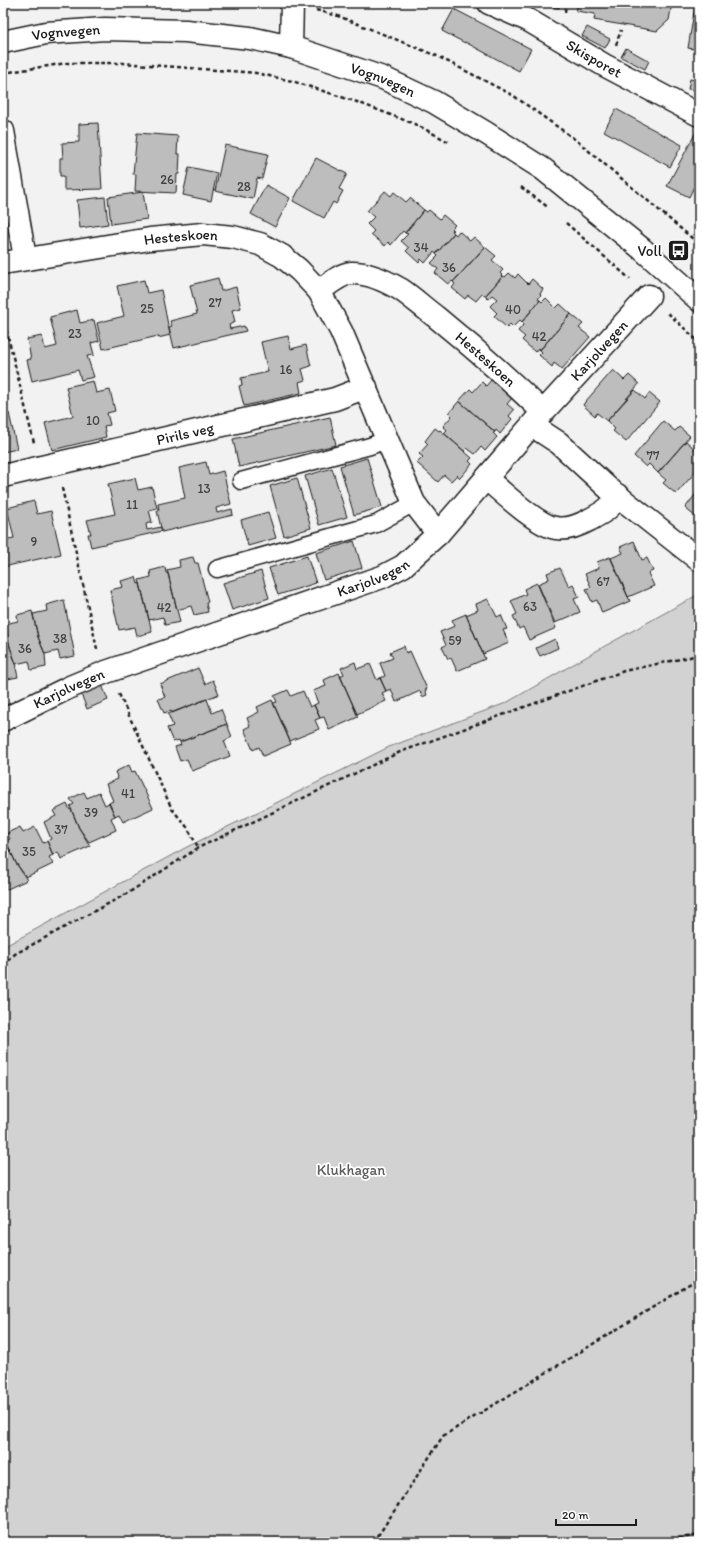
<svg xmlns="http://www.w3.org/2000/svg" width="702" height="1545" font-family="Itim,sans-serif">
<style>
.green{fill:#d2d2d2;stroke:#777}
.building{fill:#bdbdbd;stroke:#1c1c1c}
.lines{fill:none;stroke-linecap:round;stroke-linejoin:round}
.lane-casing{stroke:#1c1c1c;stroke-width:19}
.street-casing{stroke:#1c1c1c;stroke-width:25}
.primary-casing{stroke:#1c1c1c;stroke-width:25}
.path{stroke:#1c1c1c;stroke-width:2.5;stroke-dasharray:4 3;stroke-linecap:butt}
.lane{stroke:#fff;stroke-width:16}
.street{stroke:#fff;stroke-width:22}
.primary{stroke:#fff;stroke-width:22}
.labels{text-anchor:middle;stroke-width:3.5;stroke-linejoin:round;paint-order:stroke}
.number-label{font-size:13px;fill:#444}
.street-label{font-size:15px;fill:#1c1c1c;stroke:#fff}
.poi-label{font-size:15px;fill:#1c1c1c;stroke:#fff;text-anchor:end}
.park-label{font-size:15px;fill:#5c5c5c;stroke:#fff}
</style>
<rect width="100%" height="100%" fill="#f2f2f2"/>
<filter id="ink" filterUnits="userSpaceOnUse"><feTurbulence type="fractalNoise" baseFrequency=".025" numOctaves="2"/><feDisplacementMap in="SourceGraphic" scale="8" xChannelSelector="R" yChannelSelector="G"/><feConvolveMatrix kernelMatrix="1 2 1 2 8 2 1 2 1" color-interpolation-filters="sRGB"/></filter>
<g filter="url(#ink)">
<path class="green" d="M699,594V1542H3V949L7,945L185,848L389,747L506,703L605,646Z"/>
<path class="building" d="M549,3H560L559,8L549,6Z
M578,3H672L669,20L657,31L594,20L595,14L576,11Z
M695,6H699V50L688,48Z
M454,9L531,49L519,71L465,42V43L442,31Z
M587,27L610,39L605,48L582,36Z
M626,48L649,61L645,69L621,57Z
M690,79L699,81V91L688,89Z
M616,109L682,145L670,167L604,131Z
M98,123L102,189L64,190V176H60V158H63L62,143L79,142V124Z
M696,132L699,134V177L689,197L667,186Z
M137,133L178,136L177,154H180L179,174H177L176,193L135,191L136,174H133Z
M225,145L268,154L262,179L257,178L253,199L215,191Z
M316,158L347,174L339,189L343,191L336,204L333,202L324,218L293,201Z
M189,167L217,173L211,201L183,195Z
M266,185L290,198L275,227L251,214Z
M385,191L391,196L394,192L406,202L410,198L424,210L405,233L403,231L391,245L388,242L385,246L371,234L374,231L367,224L374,217L367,211Z
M143,192L147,219L111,224L108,197Z
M105,197L108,224L80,228L77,200Z
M424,210L427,212L429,210L440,219L443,215L455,225L451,229L453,230L452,231L454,233L436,254L434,252L425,263L421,259L419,263L406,251L409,248L401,241L408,234L405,233Z
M459,231L470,241L474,237L485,247L453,282L452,281L448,284L435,273L438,269L431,263L438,256L436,254L454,233L456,235Z
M485,247L496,256L492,260L503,270L500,273L503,276L485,296L482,294L476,301L468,295L465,299L452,288L455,284L453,282Z
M509,273L515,278L518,274L528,284L532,279L543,289L540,294L541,295L538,299L540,300L522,322L520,320L513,327L510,324L507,328L494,316L497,313L490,306L497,299L492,295L488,299L485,296L503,276L505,277Z
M218,278L221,291L236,287L241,308L232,310L235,322L229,325L230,329L244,326L246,331L174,348L169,327L172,326L170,321L197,314L190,285Z
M144,280L147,293L161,290L170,335L158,338V336L103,349L97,323L124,316L117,286Z
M546,298L556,308L560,304L571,314L540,350L538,348L535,352L522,340L525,337L518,331L524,324L522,322L540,300L542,302Z
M77,310L80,323L94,320L99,341L91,343L94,355L87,356L94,377L81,380L78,370L32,381L27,360L31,359L27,339L42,336L45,349L57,346L50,317Z
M571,314L583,324L579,328L590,337L562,369L554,363L552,367L539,355L542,352L540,350Z
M288,336L291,349L306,345L311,366L302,369L305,380L299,382L301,393L244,406L239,386L242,385L241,378L268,372L261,342Z
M613,370L624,380L629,375L639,384L607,421L597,413L595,416L583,405L585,402Z
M492,379L513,397L507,404L514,410L509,416L512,419L500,434L496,430L495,432L459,401L470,389L473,392L482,382L486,386Z
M93,381L96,393L110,390L115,411L107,413L110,425L104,426L106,437L52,450L45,423L73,416L66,387Z
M635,390L645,399L649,393L660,402L626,442L613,431L615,429L607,421Z
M459,401L495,432L493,433L497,437L485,451L481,447L475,454L467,448L464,451L444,433L447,430L443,426L452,416L449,413Z
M9,413L17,449L3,452V414Z
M330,417L336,445L239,467L233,439Z
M663,421L675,431L679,427L690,436L658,473L649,464L646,467L634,456Z
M435,428L439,431L440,430L472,458L469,461L472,464L460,478L457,475L451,481L444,475L438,482L417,463L423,457L419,454L428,444L425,441Z
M686,441L696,450L699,446V468L676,494L663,483L666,480L658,473Z
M367,458L382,507L354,515L340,466Z
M206,462L209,475L223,471L231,504L216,508L217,513L232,509L233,515L162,532L157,511H159L158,504L185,498L179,468Z
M332,468L347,517L319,525L305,476Z
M135,478L138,490L152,487L157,508L149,510L152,522L146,524L147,530L161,527L162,531L91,547L88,534H91L87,520L115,514L108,484Z
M297,478L311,528L284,536L270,486Z
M699,490V515L697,518L685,508Z
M34,501L37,514L51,511L61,554L3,567V540L14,538L7,508Z
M268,512L276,538L248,546L241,520Z
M354,541L362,568L324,580L316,553Z
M634,541L642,560L647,558L653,571L648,573L654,586L628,597L611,558L623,553L620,547Z
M307,556L316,583L278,595L269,568Z
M193,557L195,563H198L208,602L206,603L208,612L194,615L191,606L177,610L167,570L180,567L179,560Z
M610,557L630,601L602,613L597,600L592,602L586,589L591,587L585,574L599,568L597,562Z
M165,567L166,573H168L180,622L165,625L163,617L149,620L139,580L151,577L150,571Z
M560,568L569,586L573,584L579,597L574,599L580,612L555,623L538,584L549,579L547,573Z
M261,571L269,598L232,610L223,583Z
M136,577L138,584L140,583L152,632L137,636L135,627L119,630L110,590L123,587L121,581Z
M537,583L556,628L529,640L523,627L519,629L513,616L517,614L511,601L526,594L524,589Z
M488,599L497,617L501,615L507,629L503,630L509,643L483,654L466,615L478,610L476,604Z
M64,600L75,656L60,659L58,651L45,654L38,637L33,614L47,611L46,605Z
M32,611L38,637L45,654L46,667L31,670L29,661L16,664L10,647L5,624L18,621L17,615Z
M466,614L485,659L457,671L451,658L448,659L442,647L446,645L440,632L455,626L452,620Z
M3,625L4,628H5L10,647L16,664L17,667L16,668L18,677L3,680Z
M555,639L558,648L540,656L536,648Z
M404,646L406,653L410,651L427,689L425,690L427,695L422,697L420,691L396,702L391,689L386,691L380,678L385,676L380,663L393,658L390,652Z
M355,662L357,669L370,664L377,680L380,678L386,691L382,693L386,701L357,714L340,676L344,674L341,668Z
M198,668L205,684L213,680L219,694L172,713L171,711L164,713L158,699L165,697L160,684Z
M339,673L358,717L329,730L324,717L320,718L314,705L318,703L313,691L326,686L324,680Z
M102,685L108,700L87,709L81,694Z
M288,690L291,696L303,691L310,707L314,705L320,718L315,720L319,729L290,741L273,703L277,702L274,696Z
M207,699L212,713L221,709L227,724L180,742L179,740L173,742L167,728L173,726L168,714Z
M272,700L291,744L263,756L259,747L253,750L244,729L250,726L247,718L259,712L257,707Z
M227,724L232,737L224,741L230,756L192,771L187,759L180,761L175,747L181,745L180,742Z
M129,765L132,772L135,771L153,808L123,822L119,814L115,816L109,803L113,801L106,784L118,779L115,772Z
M84,792L87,798L99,792L105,805L109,803L115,816L111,818L116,830L89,842L79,828L70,806L74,804L70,799Z
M67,804L70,810L71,809L79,828L90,846L61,859L58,852L53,855L47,841L51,839L44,822L56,816L53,811Z
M20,827L23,833L35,827L43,843L47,841L53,855L49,857L53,864L26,877L16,863L6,841L10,839L7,833Z
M3,839L6,844H7L16,863L27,880L3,891Z"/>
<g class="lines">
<defs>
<path id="lane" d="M241,481L370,446L386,440
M217,569L376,524L414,503"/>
<g id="street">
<path id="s1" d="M489,3L528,20L604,65L699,115"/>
<path d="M291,47L292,3"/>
<path d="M3,131L25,258"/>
<path id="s2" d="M3,263L150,239L203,234L233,237L260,244L282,256L299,270L319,291L341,331L414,503L438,534"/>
<path id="s3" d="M319,291C328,285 340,274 351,273C367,272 386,281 400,289C412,297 424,308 436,317C473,347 509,379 543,412"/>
<path d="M533,426L559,443L609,489L699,560"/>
<path id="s4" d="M3,476L335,399L366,387"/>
<path d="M487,479C502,492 538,526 556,528C567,530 580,525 589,520C602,513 610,509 619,496"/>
<path id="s5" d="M3,720L70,687L106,672L382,577L403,566L438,534L543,412L649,296"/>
</g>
<g id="primary">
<path id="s6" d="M3,42L46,33L105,29L186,31L250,38L291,47L383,78L434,102L486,133L543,169L642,249L699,300"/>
</g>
</defs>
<use href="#lane" class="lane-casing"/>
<use href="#street" class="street-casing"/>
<use href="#primary" class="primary-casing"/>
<path class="path" d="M3,3H5
M316,10L338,16L437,56L514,96L576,140L699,244
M565,12L566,3
M616,45L621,30
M3,73L67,63H123L256,73L292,81L357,102L417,125L449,142
M521,187L549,208
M566,223L630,279
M668,313L699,342
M3,316L34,443
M62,488L97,649
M119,694L172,809L187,827L198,847
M3,965L15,954L128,893L198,848L400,752L624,671L699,655
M374,1542L443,1436L699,1279
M658,1542L699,1535"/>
<use href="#lane" class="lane"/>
<use href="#street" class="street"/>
<use href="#primary" class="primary"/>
</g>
</g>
<defs>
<symbol id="bus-square" viewBox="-11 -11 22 22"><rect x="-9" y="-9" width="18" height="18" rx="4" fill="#1c1c1c" stroke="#fff"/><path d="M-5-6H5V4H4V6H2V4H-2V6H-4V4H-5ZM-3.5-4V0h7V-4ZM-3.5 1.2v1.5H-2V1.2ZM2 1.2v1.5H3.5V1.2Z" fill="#fff"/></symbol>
</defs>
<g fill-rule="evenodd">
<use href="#bus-square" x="666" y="238" width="25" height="25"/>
</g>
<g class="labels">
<g class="number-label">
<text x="167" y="184">26</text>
<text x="244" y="191">28</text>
<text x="421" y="252">34</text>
<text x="449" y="272">36</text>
<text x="215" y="307">27</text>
<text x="147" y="313">25</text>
<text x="513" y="314">40</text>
<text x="75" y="338">23</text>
<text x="539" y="341">42</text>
<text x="286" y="374">16</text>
<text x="93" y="425">10</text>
<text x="653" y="460">77</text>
<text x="204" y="493">13</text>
<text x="132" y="509">11</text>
<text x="34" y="546">9</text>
<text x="603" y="586">67</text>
<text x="530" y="611">63</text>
<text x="164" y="612">42</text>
<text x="60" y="643">38</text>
<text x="455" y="645">59</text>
<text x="25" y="653">36</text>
<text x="128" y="798">41</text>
<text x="91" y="817">39</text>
<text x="61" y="834">37</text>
<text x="29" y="856">35</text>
</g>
<g class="street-label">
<text dy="5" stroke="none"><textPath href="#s6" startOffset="64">Vognvegen</textPath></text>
<text dy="5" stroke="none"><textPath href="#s1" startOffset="119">Skisporet</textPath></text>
<text dy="5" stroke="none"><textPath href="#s6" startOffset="388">Vognvegen</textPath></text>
<text dy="5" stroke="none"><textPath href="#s2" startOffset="180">Hesteskoen</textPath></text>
<text dy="5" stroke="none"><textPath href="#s5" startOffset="721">Karjolvegen</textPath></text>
<text dy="5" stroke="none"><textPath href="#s3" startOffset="200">Hesteskoen</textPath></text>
<text dy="5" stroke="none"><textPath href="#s4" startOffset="187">Pirils veg</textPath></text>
<text dy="5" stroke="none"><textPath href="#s5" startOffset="397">Karjolvegen</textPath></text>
<text dy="5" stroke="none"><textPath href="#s5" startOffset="73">Karjolvegen</textPath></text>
</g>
<g class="poi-label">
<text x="662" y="256">Voll</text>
</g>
<g class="park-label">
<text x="351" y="1175">Klukhagan</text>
</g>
</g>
<rect width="702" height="1545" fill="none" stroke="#fff" stroke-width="16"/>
<rect x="8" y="8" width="686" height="1529" fill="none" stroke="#1c1c1c" stroke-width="1.5" filter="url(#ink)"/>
<path d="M556 1519v6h80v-6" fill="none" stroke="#1c1c1c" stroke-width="2"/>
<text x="562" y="1519" font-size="12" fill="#1c1c1c" stroke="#ffffff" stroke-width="3" paint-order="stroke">20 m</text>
</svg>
